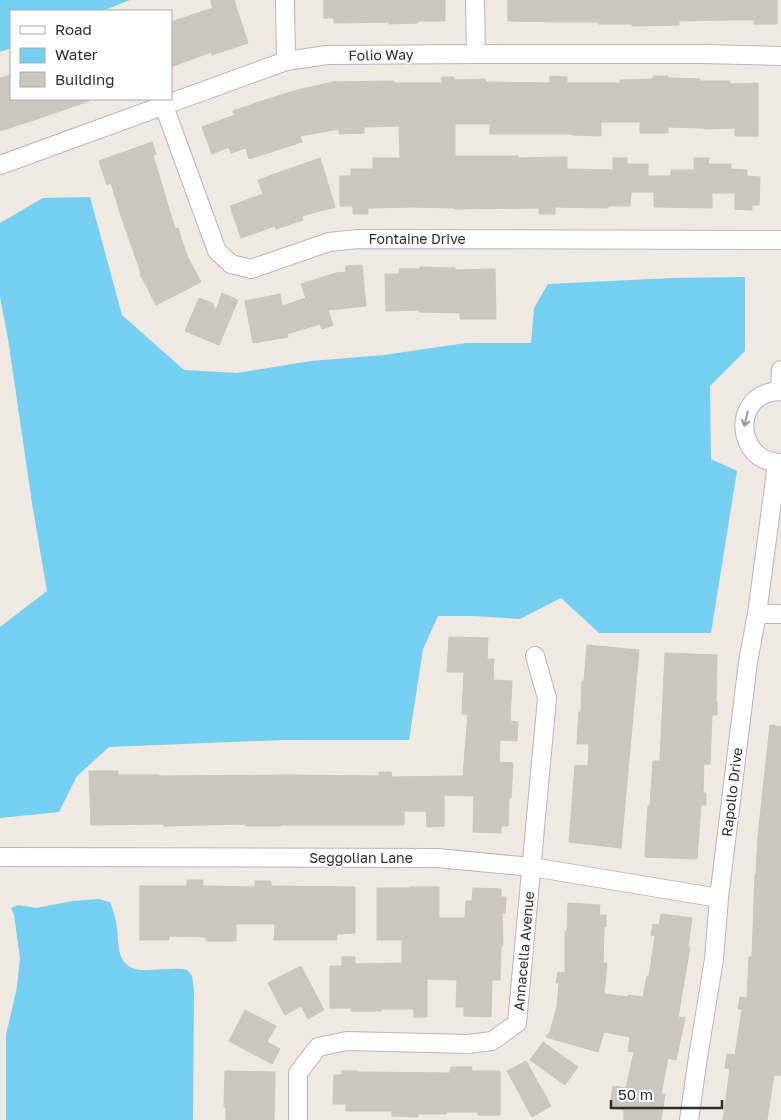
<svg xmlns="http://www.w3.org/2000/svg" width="781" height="1120" font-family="'Golos Text',sans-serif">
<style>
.water{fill:#75cff0}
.building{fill:#cbc7bf;stroke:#cbc5ba}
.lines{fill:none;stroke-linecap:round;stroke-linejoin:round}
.minor-casing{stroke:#b4b7c1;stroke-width:20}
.minor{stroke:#fff;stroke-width:18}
.oneway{stroke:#969696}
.labels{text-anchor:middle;stroke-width:4;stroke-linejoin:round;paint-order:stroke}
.street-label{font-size:14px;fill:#2e2e2e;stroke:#fff}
</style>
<rect width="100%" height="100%" fill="#efe9e1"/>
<path class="water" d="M0,0H130L102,11H11V48L0,52Z
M90,197L122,315L184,370L237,373L311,361L384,355L466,343H531L534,308L548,284L672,278L745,277V351L710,386L711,459L737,471L711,633H599L561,598L520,619L473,616H438L423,649L409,740H283L109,747L77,776L59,812L0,818V627L47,591L32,503L8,339L0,297V223L43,198Z
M98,899L110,902C113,910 116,919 117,928C119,946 116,967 141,970C156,971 172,967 187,970L192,976L194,990L193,1120H6V1035L17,987L20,958L14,915L11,908L18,905L36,908L73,901Z"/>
<path class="building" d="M210,0H234L248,43L212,55L211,52L171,67V22L213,8Z
M324,0H445V21H418V23L389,24V22L334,23V18H324Z
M508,0H777V24H754V20H727L679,21V25L632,26V24H598V22H562L508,21Z
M11,75V99H88L89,101L40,118L0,131V78Z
M550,76L567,77V83H620V80L653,79V76H668V78L700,79V81H730V84L758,83V136H735V128L704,129V128L668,127V133H640V122H601V136L572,135V134H490V124H455V156H518V158L567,157V169L613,170V158H627V164H648V176H671V170H694V158H709L708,164H731V169L747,170V176L760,177L759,205H752V210L735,209V193H712V208L654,207V192H631L630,206H608V208L555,207V214H539V208L454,209V208L413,207L368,208V214H353V206H340V176H351V169H373V158H400L399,126L364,127V133L339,134V129L300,136L302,142L249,159L246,148L231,153L229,147L212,154L202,127L235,115L233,111L262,101L297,90L333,82L394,81V83H442V77H454V80L485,79L486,82L550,83Z
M152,142L156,154L153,155L175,229L178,228L187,256L201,282L156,305L140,274L141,273L121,216L111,183L107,185L99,161Z
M320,158L335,207L302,216L303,220L276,229L275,226L241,238L230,206L263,194L258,180Z
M362,265L366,306L328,310L333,325L322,329L320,324L287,334L288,337L253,343L245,301L280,294L282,306L306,298L301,284L336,273L346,272V266Z
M420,267L455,268V270L495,269L496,319H460V313L419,312V310L386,311L385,274H399V269H420Z
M222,293L238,300L219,345L185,331L199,298L212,303L216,310Z
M449,637L488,638L487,659H494L493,680L512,681L510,721L518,722L517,741L500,740L499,762L513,763L511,798H509L508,826H501V833L473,832L474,796L444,795V826L427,827L426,811H404V825H281V826H246V824L164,826V824L91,825L89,771H118V775H159V776L287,775L379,776V772H391L392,777L463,776L468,714H462L464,672H447Z
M587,645L639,650L621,848L569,842L575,765L588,766L589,744H577V742L579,712H581L582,681H584Z
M665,653L717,655L716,702H717V715H712L710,764H704L703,793H706V805H701L697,859L645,857L648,806H650L653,761H660Z
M770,725L781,727V1075H774L767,1120H723L730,1069L725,1068L727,1054L735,1055L742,1009H738L740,997L747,998L749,957H752L755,874H756L758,836Z
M187,880H203V886L255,887V881H271V886L355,887V933L337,934V940H274L275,924H236V941H206V937L169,936V940H140V886H187Z
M410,887H439V918H465L466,901H472L473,888L501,889V897H506L505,913H502L503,946H501L500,980H492L491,1017L464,1016V1007H456L457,980L427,979V1017H414V1009H381V1011H351V1008H330V966H342V957H355V964L402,963V940H377V888H410Z
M568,903L600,905L599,915H606V927L604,926L603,963H607L604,994L628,997V995L643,997L647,976H649L655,936L651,935L653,924L659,925L661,914L692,918L688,947H690L678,1017L685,1018L676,1060L668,1058L661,1094H665L661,1120H624V1110L610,1108L613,1086L626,1088L634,1052L628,1051L630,1037L604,1032L598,1052L546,1037L550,1032L557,1007L559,983H556L558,972L565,973V931H567Z
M301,966L324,1010L308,1019L301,1006L285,1015L268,983Z
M245,1010L276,1026L267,1042L280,1049L272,1064L229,1041Z
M543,1042L578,1067L565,1085L530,1060Z
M526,1061L551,1106L532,1117L507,1071Z
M451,1067H472V1071H500V1115H478V1112H446V1114H418V1117L392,1116V1111H346V1104H333L334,1075H342V1071H358L357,1072L450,1073Z
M225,1071L275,1072L274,1120H226V1107H224Z"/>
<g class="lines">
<defs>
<path id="minor" d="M285,0L286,61
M475,0L476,54
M164,106L217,251L231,264L251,269L329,242L358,239L781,240
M0,165L286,61L327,55L476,54H703L781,56
M780,390L781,370
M781,391C776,391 770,392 765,394C735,406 739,452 769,461C774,462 777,463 781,463
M757,614H781
M0,857L437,858L532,867L719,898
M298,1120V1073L318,1047L347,1041L468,1044L492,1041L517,1023L547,698L535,656
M689,1120L698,1057L714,959L719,898L748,662L757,614L777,464"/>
</defs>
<use href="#minor" class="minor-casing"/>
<use href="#minor" class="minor"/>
</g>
<defs><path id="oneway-shaft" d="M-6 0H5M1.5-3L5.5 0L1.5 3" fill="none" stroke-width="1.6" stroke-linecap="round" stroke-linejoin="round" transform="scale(1.25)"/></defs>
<use class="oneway" href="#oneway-shaft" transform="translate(746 419) rotate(103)"/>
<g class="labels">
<g class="street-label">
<text transform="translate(381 55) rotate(-1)" y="5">Folio Way</text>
<text x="417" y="244">Fontaine Drive</text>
<text transform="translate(732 792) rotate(-83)" y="5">Rapollo Drive</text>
<text x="361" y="863">Seggolian Lane</text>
<text transform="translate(524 951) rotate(-85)" y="5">Annacella Avenue</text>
</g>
</g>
<rect x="10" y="10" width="162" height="90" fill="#ffffff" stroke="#ababab"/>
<rect x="20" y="26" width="25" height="8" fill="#ffffff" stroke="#ababab"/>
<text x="55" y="35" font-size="15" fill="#2e2e2e">Road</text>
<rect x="20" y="48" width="25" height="15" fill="#75cff0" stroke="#ababab"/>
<text x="55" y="60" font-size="15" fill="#2e2e2e">Water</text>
<rect x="20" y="72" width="25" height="15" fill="#cbc7bf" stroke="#ababab"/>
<text x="55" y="85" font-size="15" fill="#2e2e2e">Building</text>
<path d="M611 1100v8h111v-8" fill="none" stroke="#2e2e2e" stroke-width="2.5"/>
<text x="618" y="1100" font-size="15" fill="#2e2e2e" stroke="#ffffff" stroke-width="4" paint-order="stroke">50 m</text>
</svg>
